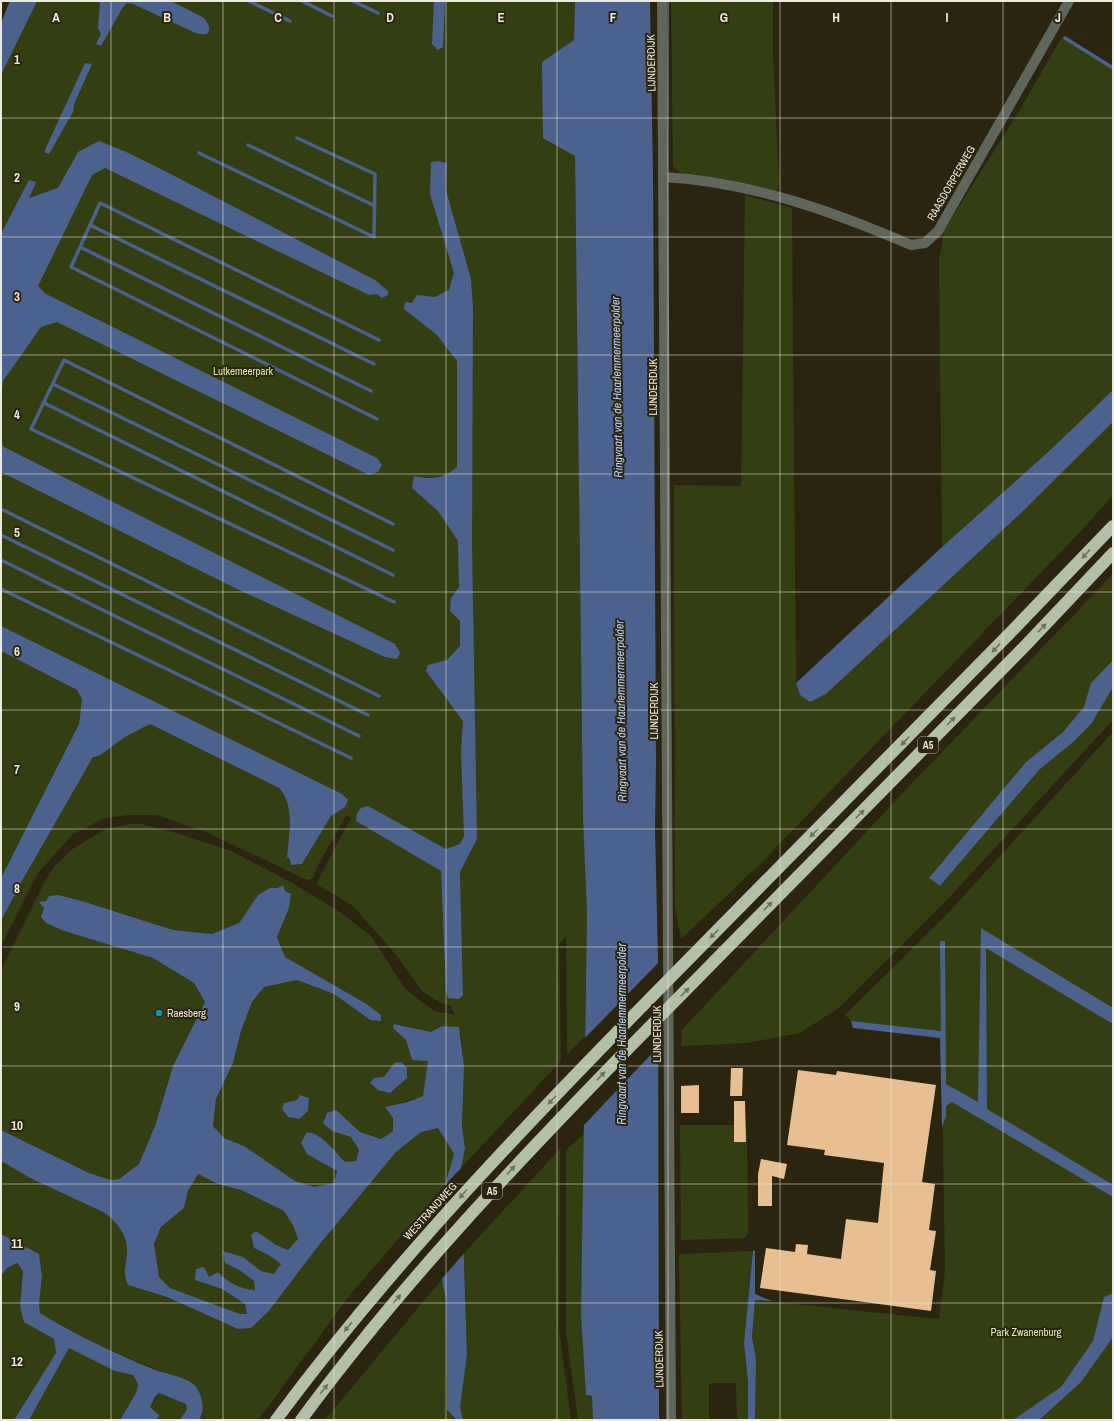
<svg xmlns="http://www.w3.org/2000/svg" width="1114" height="1421" font-family="'Archivo Narrow',sans-serif">
	<style>
		.green { fill: #343f11; fill-rule: evenodd }
		.water { fill: #4c628e; fill-rule: evenodd }
		.pier { fill: #2b250f }
		.lines { fill: none; stroke-linecap: round; stroke-linejoin: round }
		.stream { stroke: #4c628e; stroke-width: 3.5 }
		.building { fill: #e7bf91 }
		.minor { stroke: #60665c; stroke-width: 10 }
		.tertiary { stroke: #60665c; stroke-width: 10 }
		.motorway { stroke: #b3c0a7; stroke-width: 12 }
		.motorway-bridge { stroke: #b3c0a7; stroke-width: 12 }
		.oneway { fill: #6f725b }
		.grid { fill: none; stroke: #ede9db; stroke-width: 1; stroke-opacity: 0.55 }
		.culture-dot { fill: #0f9aa8; stroke: #2b250f; stroke-width: 1.5 }
		.labels { text-anchor: middle; stroke-width: 4; stroke-linejoin: round; paint-order: stroke }
		.shield { fill: #2b250f; stroke: #b3ae9e; stroke-width: 1 }
		.shield-label { font-size: 10px; font-weight: bold; fill: #ede9db }
		.street-label { font-size: 11px; fill: #ede9db; stroke: #2b250f }
		.park-label { font-size: 11px; fill: #d9f09f; stroke: #2b250f }
		.poi-label { font-size: 11px; fill: #ede9db; stroke: #2b250f; text-anchor: start }
		.water-label { font-size: 12px; font-style: italic; fill: #bcd2fc; stroke: #2b250f }
		.grid-label { font-size: 13px; text-anchor: middle; font-weight: bold; fill: #ede9db; stroke: #2b250f; stroke-width: 4; stroke-linejoin: round; paint-order: stroke }
	</style>
	<rect width="100%" height="100%" fill="#2b250f"/>
	<path class="green" d="M 27,1 L 438,1 L 443,12 L 445,1 L 575,1 L 574,40 L 543,137 L 575,155 L 583,819 L 587,913 L 585,1036 L 567,1055 L 566,936 L 559,944 L 561,1061 L 461,1168 L 465,1148 L 462,1125 L 464,1066 L 461,1034 L 442,1026 L 431,1032 L 396,1024 L 394,1028 L 406,1040 L 412,1060 L 429,1060 L 423,1096 L 386,1107 L 393,1118 L 393,1131 L 381,1139 L 360,1132 L 349,1122 L 332,1131 L 351,1137 L 359,1150 L 357,1161 L 345,1162 L 322,1138 L 324,1163 L 337,1171 L 334,1183 L 314,1187 L 295,1181 L 244,1146 L 224,1138 L 213,1126 L 216,1099 L 233,1063 L 241,1031 L 252,1002 L 264,987 L 297,980 L 334,994 L 369,1020 L 381,1021 L 365,1003 L 285,957 L 277,937 L 289,908 L 278,888 L 270,888 L 258,895 L 239,923 L 212,934 L 173,930 L 85,902 L 42,901 L 46,923 L 64,931 L 153,958 L 194,983 L 205,1002 L 173,1066 L 155,1126 L 139,1164 L 118,1179 L 111,1180 L 89,1173 L 1,1130 L 1,970 L 44,883 L 55,865 L 74,848 L 106,829 L 130,824 L 142,824 L 176,833 L 231,851 L 289,881 L 340,912 L 371,936 L 405,989 L 434,1011 L 455,1015 L 451,1006 L 439,1002 L 423,992 L 393,951 L 352,905 L 316,884 L 351,818 L 346,816 L 318,865 L 312,879 L 307,880 L 208,833 L 157,815 L 128,815 L 105,818 L 73,834 L 38,873 L 1,946 L 1,921 L 14,896 L 19,895 L 21,892 L 18,888 L 93,757 L 99,755 L 125,737 L 150,724 L 279,788 C 295,805 289,835 287,857 L 290,859 L 291,865 L 302,864 L 331,816 L 1,632 L 1,55 ZM 438,161 L 447,163 L 446,190 L 471,279 L 472,290 L 471,289 ZM 357,821 L 457,855 L 475,838 L 477,839 L 460,872 L 463,995 L 446,991 L 441,871 Z
		M 671,1 L 773,1 L 773,57 L 779,183 L 777,191 L 680,173 L 673,166 Z
		M 1062,37 L 1113,69 L 1113,390 L 1047,453 L 942,547 L 939,261 L 944,230 L 1015,118 Z
		M 745,195 L 792,208 L 796,683 L 800,695 L 810,702 L 826,694 L 1021,513 L 1113,422 L 1113,495 L 1081,531 L 759,865 L 681,939 L 675,907 L 674,485 L 741,486 Z
		M 1113,574 L 1113,660 L 1091,683 L 1085,707 L 1063,732 L 1026,762 L 929,878 L 940,886 L 1039,770 L 1072,743 L 1113,687 L 1113,720 L 945,902 L 840,1007 L 800,1033 L 747,1043 L 681,1046 L 682,1030 L 896,800 Z
		M 1,651 L 77,690 L 82,699 L 79,724 L 1,878 Z
		M 1113,732 L 1113,1420 L 755,1420 L 756,1359 L 752,1337 L 755,1300 L 939,1319 L 945,1270 L 941,1031 L 851,1021 L 845,1015 L 950,911 Z
		M 680,1125 L 744,1125 L 747,1128 L 748,1233 L 745,1238 L 681,1240 Z
		M 438,1128 L 454,1154 L 445,1185 L 353,1291 L 258,1420 L 199,1420 L 202,1416 L 192,1383 C 140,1364 88,1342 40,1313 L 39,1304 L 42,1276 L 39,1254 L 1,1234 L 1,1161 L 30,1178 L 103,1212 C 114,1219 127,1234 127,1248 C 128,1263 121,1270 129,1285 L 167,1297 L 238,1329 L 251,1328 L 268,1312 L 319,1245 L 396,1152 L 421,1132 Z
		M 585,1133 L 581,1315 L 586,1395 L 592,1396 L 593,1420 L 578,1420 L 566,1332 L 566,1150 Z
		M 560,1149 L 559,1329 L 571,1420 L 463,1420 L 460,1407 L 467,1355 L 464,1253 Z
		M 198,1174 L 218,1184 L 241,1190 L 284,1211 L 295,1227 L 298,1239 L 289,1250 L 276,1245 L 256,1231 L 254,1248 L 270,1256 L 281,1264 L 274,1274 L 261,1271 L 243,1257 L 225,1263 L 239,1270 L 254,1281 L 255,1290 C 239,1289 229,1284 218,1272 L 209,1277 L 195,1280 L 222,1289 L 245,1304 L 247,1314 L 240,1314 L 170,1288 L 159,1277 L 154,1244 L 161,1227 L 184,1208 L 188,1191 Z
		M 753,1251 L 744,1343 L 748,1382 L 748,1420 L 737,1420 L 736,1383 L 713,1383 L 709,1384 L 709,1420 L 682,1420 L 679,1254 Z
		M 17,1263 L 23,1271 L 20,1306 L 54,1339 L 56,1353 L 14,1420 L 1,1420 L 1,1276 L 7,1268 Z
		M 442,1279 L 446,1300 L 447,1410 L 457,1420 L 325,1420 Z
		M 69,1348 L 115,1371 L 133,1375 L 138,1384 L 136,1393 L 120,1420 L 29,1420 Z
		M 159,1393 L 186,1404 L 187,1409 L 180,1420 L 155,1420 L 160,1416 L 150,1407 Z"/>
	<path class="water" d="M 10,1 L 37,1 L 1,75 L 1,23 Z
		M 100,1 L 171,1 L 204,18 L 209,26 L 209,32 L 206,34 L 198,34 L 133,4 L 127,3 L 123,7 L 101,46 L 96,44 L 101,34 L 98,28 Z
		M 434,1 L 445,1 L 443,47 L 438,50 L 432,44 Z
		M 575,1 L 650,1 L 653,174 L 656,763 L 655,829 L 658,961 L 659,1420 L 593,1420 L 592,1396 L 586,1395 L 581,1315 L 587,913 L 583,819 L 575,156 L 543,138 L 542,62 L 574,40 Z
		M 85,63 L 92,64 L 74,104 L 73,112 L 49,154 L 44,152 Z
		M 99,141 L 124,151 L 155,166 L 375,280 L 388,291 L 388,295 L 382,298 L 377,294 L 369,295 L 105,168 L 92,175 L 38,286 L 46,294 L 377,458 L 382,465 L 378,472 L 369,475 L 57,322 L 41,327 L 3,381 L 1,397 L 1,234 L 29,180 L 36,182 L 29,198 L 58,188 L 78,152 Z
		M 438,161 L 447,163 L 446,190 L 471,279 L 473,308 L 472,544 L 477,839 L 460,872 L 463,995 L 459,999 L 448,998 L 446,991 L 441,871 L 356,821 L 357,814 L 361,808 L 368,806 L 446,849 L 460,844 L 464,836 L 461,751 L 463,721 L 426,671 L 428,665 L 447,660 L 460,646 L 460,621 L 450,611 L 451,598 L 459,587 L 458,541 L 438,511 L 412,488 L 414,476 C 431,480 443,479 457,467 L 457,361 L 437,335 L 404,309 L 405,302 L 412,303 L 417,295 L 435,297 L 449,290 L 454,273 L 430,194 L 431,162 Z
		M 1113,390 L 1113,422 L 1021,513 L 826,694 L 810,702 L 800,695 L 796,683 L 942,547 L 1047,453 Z
		M 1,443 L 4,447 L 395,644 L 400,653 L 397,659 L 385,657 L 237,589 L 1,472 Z
		M 1,626 L 342,794 L 348,800 L 345,807 L 331,816 L 302,864 L 291,865 L 290,859 L 287,857 C 289,835 295,805 279,788 L 150,724 L 125,737 L 99,756 L 93,757 L 18,888 L 21,894 L 14,896 L 1,921 L 1,878 L 79,724 L 82,699 L 77,690 L 1,651 Z
		M 1113,660 L 1113,687 L 1091,724 L 1072,743 L 1039,770 L 940,886 L 929,878 L 1026,762 L 1063,732 L 1084,707 L 1091,683 Z
		M 283,885 L 285,891 L 291,894 L 289,908 L 277,937 L 285,957 L 365,1003 L 381,1015 L 381,1021 L 370,1020 L 334,994 L 297,980 L 264,987 L 252,1002 L 241,1031 L 233,1063 L 216,1099 L 213,1126 L 224,1138 L 244,1146 L 295,1181 L 314,1187 L 334,1183 L 337,1171 L 307,1154 L 301,1143 L 307,1132 C 323,1134 334,1151 345,1162 L 356,1161 L 359,1150 L 351,1137 L 332,1131 L 323,1123 L 327,1113 L 336,1110 L 360,1132 L 381,1139 L 393,1131 L 393,1118 L 385,1107 L 407,1102 L 423,1096 L 428,1061 L 412,1060 L 406,1040 L 393,1028 L 394,1024 L 431,1032 L 442,1026 L 459,1027 L 464,1066 L 462,1125 L 465,1148 L 461,1168 L 467,1355 L 460,1407 L 463,1420 L 457,1420 L 447,1410 L 446,1300 L 442,1279 L 445,1185 L 454,1154 L 438,1128 L 421,1132 L 396,1152 L 319,1245 L 268,1312 L 251,1328 L 238,1329 L 167,1297 L 128,1285 C 121,1270 128,1263 127,1248 C 127,1234 114,1219 103,1212 L 30,1178 L 1,1161 L 1,1130 L 89,1173 L 111,1180 L 119,1179 L 139,1164 L 155,1126 L 173,1066 L 205,1002 L 194,983 L 153,958 L 64,931 L 46,923 L 41,917 L 44,908 L 39,902 L 46,901 L 49,896 L 58,895 L 85,902 L 173,930 L 212,934 L 239,923 L 258,895 L 270,888 L 278,888 ZM 198,1174 L 218,1184 L 241,1190 L 284,1211 L 294,1227 L 298,1239 L 288,1250 L 276,1245 L 256,1231 L 251,1235 L 254,1248 L 270,1256 L 281,1264 L 274,1274 L 261,1271 L 243,1257 L 223,1251 L 225,1263 L 239,1270 L 254,1281 L 255,1290 C 239,1289 229,1283 218,1272 L 209,1277 L 204,1267 L 196,1269 L 195,1280 L 222,1289 L 245,1304 L 247,1314 L 240,1314 L 170,1288 L 159,1277 L 154,1244 L 161,1227 L 184,1208 L 188,1191 Z
		M 981,928 L 1113,1008 L 1113,1024 L 986,948 L 987,1109 L 1113,1185 L 1113,1197 L 952,1102 L 946,1106 L 946,1116 L 942,1127 L 940,1038 L 853,1028 L 851,1021 L 941,1031 L 940,941 L 945,941 L 946,1084 L 978,1102 Z
		M 401,1062 L 407,1068 L 407,1078 L 390,1093 L 378,1090 L 370,1083 L 374,1078 L 384,1077 L 394,1063 Z
		M 300,1095 L 309,1098 L 308,1111 L 299,1119 L 288,1117 L 282,1109 L 284,1103 L 297,1100 Z
		M 1,1234 L 39,1254 L 42,1276 L 39,1304 L 40,1313 C 76,1335 114,1353 153,1369 C 163,1373 185,1377 193,1384 C 202,1391 206,1410 199,1420 L 180,1420 L 187,1409 L 186,1404 L 159,1393 L 155,1397 L 150,1407 L 160,1416 L 155,1420 L 120,1420 L 136,1393 L 138,1384 L 133,1375 L 115,1371 L 69,1348 L 29,1420 L 14,1420 L 56,1353 L 54,1339 L 24,1322 L 20,1306 L 23,1271 L 17,1263 L 7,1268 L 1,1276 Z
		M 755,1250 L 755,1294 L 772,1301 L 755,1300 L 752,1337 L 756,1359 L 755,1420 L 748,1420 L 748,1382 L 744,1343 L 753,1251 Z
		M 1113,1293 L 1113,1337 L 1081,1382 L 1039,1420 L 1013,1420 L 1061,1387 L 1093,1341 L 1104,1297 Z"/>
	<path class="pier" d="M 660,961 L 660,1045 L 583,1126 L 583,1040 Z
		M 464,1165 L 466,1251 L 440,1281 L 443,1187 Z"/>
	<g class="lines">
		<path class="stream" d="M 249,1 L 290,21
			M 302,1 L 332,16
			M 353,1 L 378,13
			M 1065,38 L 1113,68
			M 248,145 L 375,206
			M 199,153 L 374,237 L 375,174 L 297,138
			M 90,225 L 374,364
			M 80,247 L 371,391
			M 53,384 L 393,550
			M 44,403 L 393,575
			M 377,419 L 71,267 L 100,203 L 379,340
			M 1,509 L 379,696
			M 393,524 L 64,360 L 31,429 L 394,602
			M 1,535 L 368,715
			M 1,560 L 359,736
			M 1,589 L 351,758"/>
	</g>
	<path class="building" d="M 731,1068 L 743,1068 L 742,1096 L 730,1096 Z
		M 798,1070 L 836,1075 L 837,1071 L 936,1085 L 922,1182 L 935,1184 L 929,1230 L 936,1231 L 930,1270 L 936,1271 L 931,1311 L 760,1288 L 766,1248 L 795,1252 L 796,1244 L 808,1245 L 807,1254 L 841,1259 L 846,1219 L 878,1223 L 884,1163 L 824,1155 L 825,1150 L 787,1145 Z
		M 699,1085 L 699,1113 L 681,1113 L 681,1086 Z
		M 734,1101 L 745,1101 L 746,1142 L 734,1142 Z
		M 761,1159 L 787,1164 L 784,1179 L 772,1176 L 772,1206 L 758,1206 L 758,1174 Z"/>
	<g class="lines">
		<path class="minor" d="M 664,177 C 751,182 832,211 911,245 L 925,243 L 938,231 L 1069,1"/>
		<path class="tertiary" d="M 662,1 L 671,1420"/>
		<path class="motorway" d="M 741,906 L 1010,633 L 1113,526
			M 741,934 L 1025,646 L 1113,553
			M 276,1420 C 379,1281 497,1155 618,1031
			M 301,1420 C 396,1291 506,1174 618,1059"/>
		<path class="motorway-bridge" d="M 618,1031 L 741,906
			M 618,1059 L 741,934"/>
	</g>
	<defs><path id="oneway-solid" d="M-6-.8H1V-3.2L6.5 0L1 3.2V.8H-6Z"/></defs>
	<g class="oneway">
		<use href="#oneway-solid" transform="translate(1086 554) rotate(133)"/>
		<use href="#oneway-solid" transform="translate(1042 628) rotate(-46)"/>
		<use href="#oneway-solid" transform="translate(996 648) rotate(134)"/>
		<use href="#oneway-solid" transform="translate(951 721) rotate(-45)"/>
		<use href="#oneway-solid" transform="translate(905 741) rotate(134)"/>
		<use href="#oneway-solid" transform="translate(860 814) rotate(-45)"/>
		<use href="#oneway-solid" transform="translate(814 833) rotate(135)"/>
		<use href="#oneway-solid" transform="translate(768 906) rotate(-45)"/>
		<use href="#oneway-solid" transform="translate(714 934) rotate(135)"/>
		<use href="#oneway-solid" transform="translate(685 992) rotate(-45)"/>
		<use href="#oneway-solid" transform="translate(601 1076) rotate(-46)"/>
		<use href="#oneway-solid" transform="translate(552 1100) rotate(134)"/>
		<use href="#oneway-solid" transform="translate(511 1170) rotate(-48)"/>
		<use href="#oneway-solid" transform="translate(463 1194) rotate(132)"/>
		<use href="#oneway-solid" transform="translate(397 1299) rotate(-50)"/>
		<use href="#oneway-solid" transform="translate(348 1327) rotate(129)"/>
		<use href="#oneway-solid" transform="translate(324 1389) rotate(-51)"/>
	</g>
	<path class="grid" d="M 111,1 L 111,1420M 223,1 L 223,1420M 334,1 L 334,1420M 446,1 L 446,1420M 557,1 L 557,1420M 668,1 L 668,1420M 780,1 L 780,1420M 891,1 L 891,1420M 1003,1 L 1003,1420M 1,118 L 1113,118M 1,237 L 1113,237M 1,355 L 1113,355M 1,474 L 1113,474M 1,592 L 1113,592M 1,710 L 1113,710M 1,829 L 1113,829M 1,947 L 1113,947M 1,1066 L 1113,1066M 1,1184 L 1113,1184M 1,1303 L 1113,1303"/>
	<circle class="culture-dot" cx="159" cy="1013" r="4"/>
	<g class="labels">
		<g class="shield">
			<rect x="918" y="737" width="20" height="16" rx="3"/>
			<rect x="482" y="1183" width="20" height="16" rx="3"/>
		</g>
		<g class="shield-label">
			<text x="928" y="749">A5</text>
			<text x="492" y="1195">A5</text>
		</g>
		<g class="street-label">
			<text transform="translate(651 63) rotate(-91)" y="4">LIJNDERDIJK</text>
			<text transform="translate(951 183) rotate(-60)" y="4">RAASDORPERWEG</text>
			<text transform="translate(653 387) rotate(-90)" y="4">LIJNDERDIJK</text>
			<text transform="translate(654 711) rotate(-90)" y="4">LIJNDERDIJK</text>
			<text transform="translate(657 1034) rotate(-90)" y="4">LIJNDERDIJK</text>
			<text transform="translate(430 1211) rotate(-48)" y="4">WESTRANDWEG</text>
			<text transform="translate(659 1359) rotate(-91)" y="4">LIJNDERDIJK</text>
		</g>
		<g class="park-label">
			<text x="243" y="375">Lutkemeerpark</text>
			<text x="1026" y="1336">Park Zwanenburg</text>
		</g>
		<g class="poi-label">
			<text x="167" y="1017">Raesberg</text>
		</g>
		<g class="water-label">
			<text transform="translate(617 387) rotate(-91)" y="4">Ringvaart van de Haarlemmermeerpolder</text>
			<text transform="translate(621 711) rotate(-91)" y="4">Ringvaart van de Haarlemmermeerpolder</text>
			<text transform="translate(622 1034) rotate(-90)" y="4">Ringvaart van de Haarlemmermeerpolder</text>
		</g>
	</g>
	<g class="grid-label">
		<text x="56" y="22">A</text>
		<text x="167" y="22">B</text>
		<text x="278" y="22">C</text>
		<text x="390" y="22">D</text>
		<text x="501" y="22">E</text>
		<text x="613" y="22">F</text>
		<text x="724" y="22">G</text>
		<text x="836" y="22">H</text>
		<text x="947" y="22">I</text>
		<text x="1058" y="22">J</text>
		<text x="17" y="64">1</text>
		<text x="17" y="182">2</text>
		<text x="17" y="301">3</text>
		<text x="17" y="419">4</text>
		<text x="17" y="537">5</text>
		<text x="17" y="656">6</text>
		<text x="17" y="774">7</text>
		<text x="17" y="893">8</text>
		<text x="17" y="1011">9</text>
		<text x="17" y="1130">10</text>
		<text x="17" y="1248">11</text>
		<text x="17" y="1366">12</text>
	</g>
	<rect width="1114" height="1421" fill="none" stroke="#ede9db" stroke-width="4"/>
</svg>
